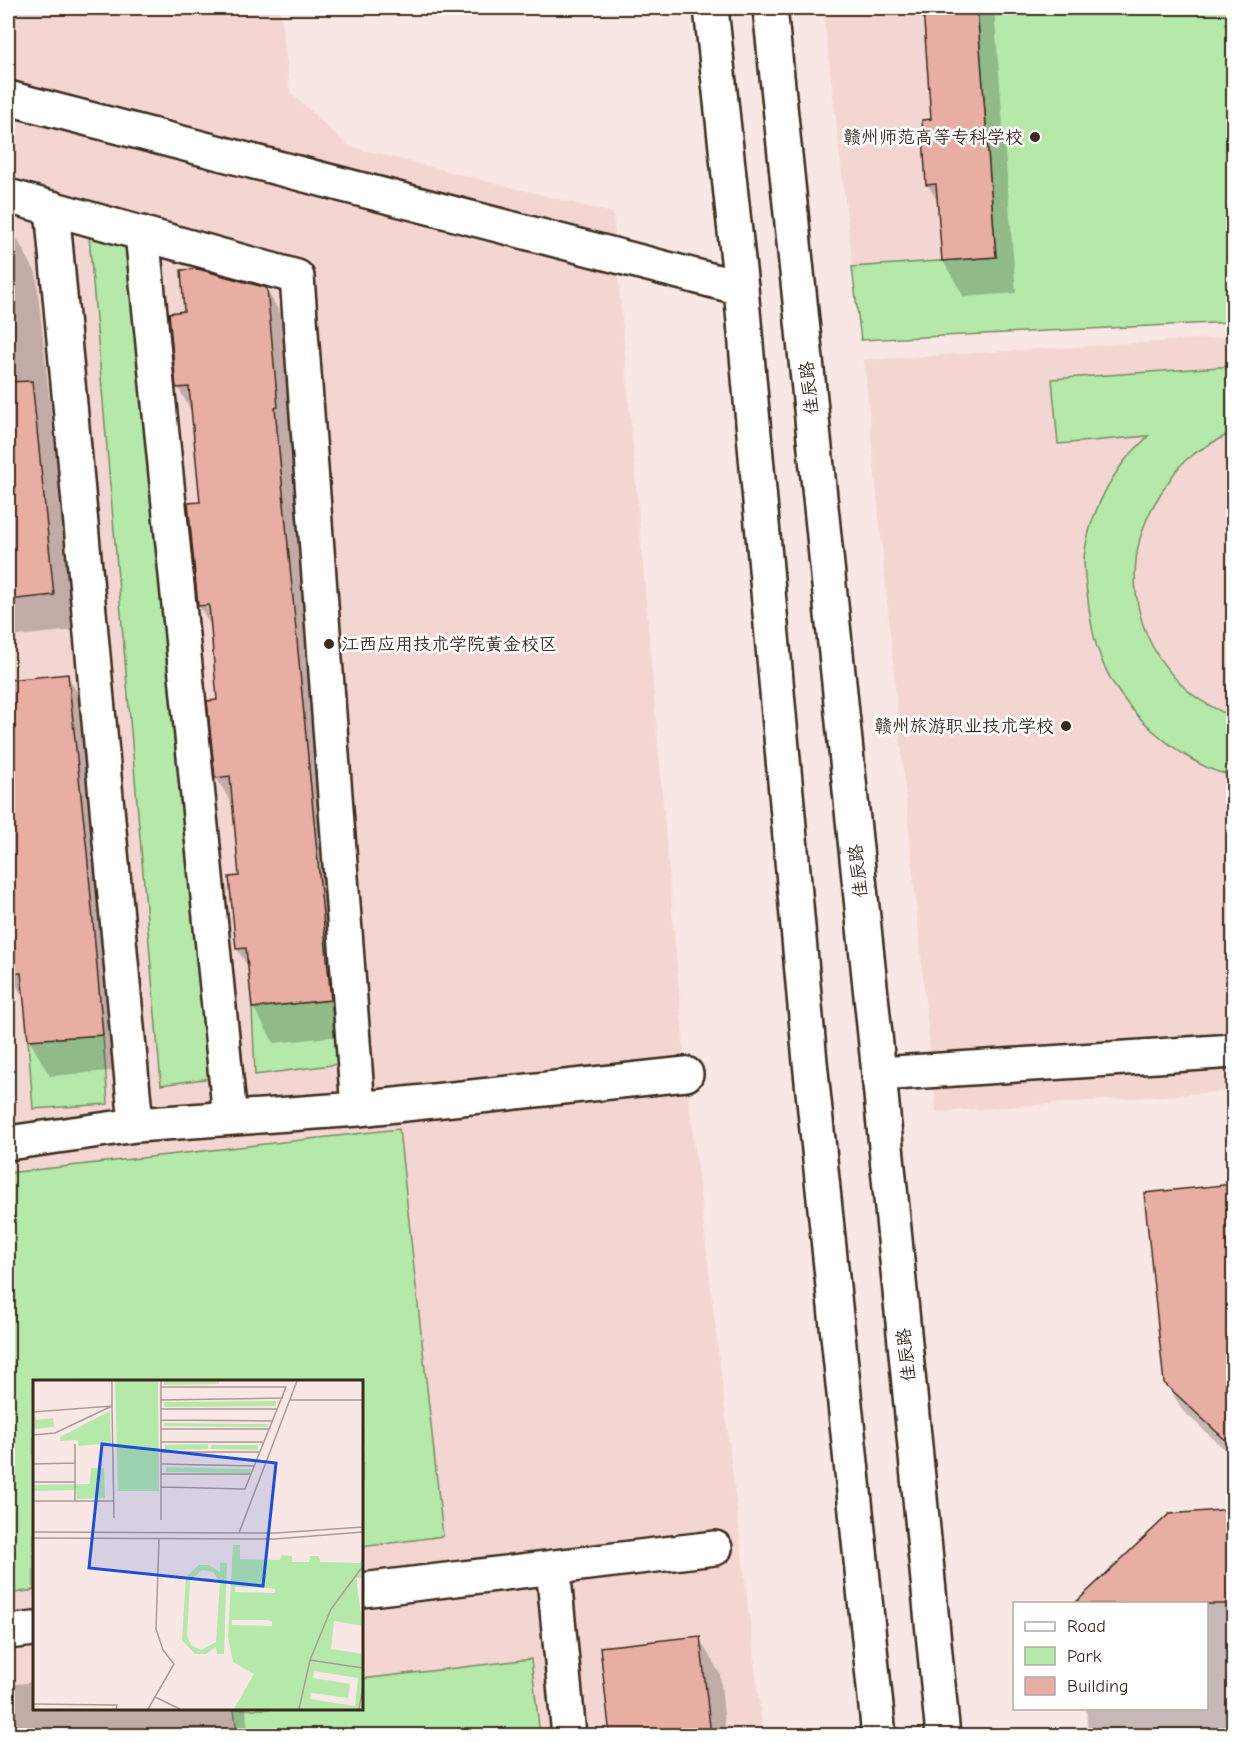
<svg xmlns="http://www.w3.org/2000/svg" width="1241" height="1743" font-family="'Comic Neue','LXGW WenKai TC',sans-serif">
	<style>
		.built { fill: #f3d6d1; fill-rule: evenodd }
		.green { fill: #b4e9aa; stroke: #788a64; stroke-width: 1.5 }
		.shadow { fill: #0003 }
		.building { fill: #e8aea4; stroke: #3b2a1e; stroke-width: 1.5 }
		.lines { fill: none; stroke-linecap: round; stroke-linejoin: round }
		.minor-casing { stroke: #3b2a1e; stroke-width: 38 }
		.secondary-casing { stroke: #3b2a1e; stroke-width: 38 }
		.minor { stroke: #fff; stroke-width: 33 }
		.secondary { stroke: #fff; stroke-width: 33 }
		.poi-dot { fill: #3b2a1e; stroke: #fff; stroke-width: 2 }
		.labels { text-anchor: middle; stroke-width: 5; stroke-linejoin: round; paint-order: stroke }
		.poi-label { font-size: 18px; fill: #3b2a1e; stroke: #fff; text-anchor: end }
		.street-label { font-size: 18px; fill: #3b2a1e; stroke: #fff }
		.inset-road { fill: none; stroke: #ac9b95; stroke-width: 1.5 }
		.view { fill: #1d4ed8; fill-opacity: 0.15; stroke: #1d4ed8; stroke-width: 3 }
		.inset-edge { fill: none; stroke: #3b2a1e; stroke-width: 3 }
	</style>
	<rect width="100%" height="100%" fill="#f8e7e4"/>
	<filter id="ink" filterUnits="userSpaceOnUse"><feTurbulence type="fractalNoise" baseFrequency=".0167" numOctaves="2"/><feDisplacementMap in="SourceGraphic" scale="12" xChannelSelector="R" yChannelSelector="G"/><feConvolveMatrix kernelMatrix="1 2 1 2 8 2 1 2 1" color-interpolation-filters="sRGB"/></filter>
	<g filter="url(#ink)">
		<path class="built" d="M 8,8 L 280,8 L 290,92 L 348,146 L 613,213 L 686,1074 L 763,1735 L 8,1736 ZM 34,1382 L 362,1382 L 362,1708 L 34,1708 Z
			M 823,8 L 1233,8 L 1233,322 L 861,340 Z
			M 1233,337 L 1233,1091 L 936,1112 L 864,360 Z"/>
		<path class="green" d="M 977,8 L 1233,8 L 1233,322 L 861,340 L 852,267 L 996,257 Z
			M 89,236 L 128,247 L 211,1078 L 161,1085 Z
			M 1233,366 L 1233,432 C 1217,440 1200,448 1186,460 C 1176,468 1168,483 1161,493 C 1119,557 1129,637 1186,689 C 1200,702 1216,709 1233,717 L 1233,775 C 1217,774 1197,763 1183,754 C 1145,728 1112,694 1098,650 C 1092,634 1090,617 1088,600 C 1086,584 1082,566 1085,550 C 1090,518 1106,484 1126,459 C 1133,451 1141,444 1148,436 L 1058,444 L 1052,379 Z
			M 331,1000 L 339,1064 L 255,1075 L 252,1008 Z
			M 103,1035 L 108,1104 L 33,1109 L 28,1040 Z
			M 399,1129 L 443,1536 L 362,1547 L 362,1382 L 34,1382 L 34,1590 L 8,1594 L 8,1173 Z
			M 531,1659 L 540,1735 L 237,1735 L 234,1709 L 362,1708 L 362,1679 Z"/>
		<path class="shadow" d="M 924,8 L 994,8 L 1016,293 L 964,297 L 943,261 L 939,204 L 928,185 L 923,121 L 933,120 Z
			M 16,237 L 36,273 L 74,630 L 8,637 L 8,238 Z
			M 266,289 L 287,325 L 350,1035 L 274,1043 L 253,1007 L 250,970 L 237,949 L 231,878 L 240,877 L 234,808 L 216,777 L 219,701 L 212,628 L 199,606 L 189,505 L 202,503 L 193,414 L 178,387 L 186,312 Z
			M 67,675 L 88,711 L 122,1070 L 50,1076 L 29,1040 L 25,1000 L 10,974 L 8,951 L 8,918 L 16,917 L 8,840 L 8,682 Z
			M 1234,1185 L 1234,1458 L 1182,1410 L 1166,1382 L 1146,1194 Z
			M 1234,1510 L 1234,1736 L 1088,1736 L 1086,1708 L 1206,1708 L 1206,1604 L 1170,1515 Z
			M 699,1638 L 720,1674 L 726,1736 L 612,1736 Z
			M 34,1682 L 34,1708 L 246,1708 L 248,1736 L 8,1736 L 8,1685 Z"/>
		<path class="building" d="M 923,8 L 977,8 L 996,257 L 942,261 L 936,184 L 926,185 L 922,120 L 931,119 Z
			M 198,269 L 267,288 L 278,407 L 275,408 L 331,1000 L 252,1008 L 246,948 L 236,949 L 229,877 L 239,876 L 230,776 L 215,778 L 207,701 L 217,700 L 209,605 L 198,606 L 188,503 L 200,502 L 189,387 L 176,388 L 169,313 L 184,311 L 181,270 Z
			M 32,381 L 54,595 L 8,600 L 8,382 Z
			M 68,674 L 87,852 L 103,1035 L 28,1040 L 21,973 L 8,974 L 8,916 L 14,916 L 8,854 L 8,680 Z
			M 1233,1184 L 1233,1447 L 1164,1383 L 1144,1193 Z
			M 1233,1509 L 1233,1604 L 1074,1604 L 1169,1514 Z
			M 700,1636 L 711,1736 L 610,1736 L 600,1647 Z"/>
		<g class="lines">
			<g class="minor-casing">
				<path id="minor" d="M 8,98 L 741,288
					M 8,196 L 297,277 L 358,1109
					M 52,208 L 136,1125
					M 142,233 L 230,1118
					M 879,1074 L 1234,1051
					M 8,1143 L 136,1125 L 358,1109 L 686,1074
					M 553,1567 L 569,1736
					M 362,1590 L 715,1548
					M 8,1632 L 34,1629"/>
			</g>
			<g class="secondary-casing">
				<path id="secondary" d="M 711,8 L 741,288 L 810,1062 L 879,1736
					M 770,8 L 879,1074 L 943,1736"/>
			</g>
			<use href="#minor" class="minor"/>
			<use href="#secondary" class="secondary"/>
		</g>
	</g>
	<g class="poi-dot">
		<circle cx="1035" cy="137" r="6"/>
		<circle cx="329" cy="644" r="6"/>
		<circle cx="1066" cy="726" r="6"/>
	</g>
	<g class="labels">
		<g class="poi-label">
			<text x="1023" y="143">赣州师范高等专科学校</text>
			<text x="341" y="650" text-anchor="start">江西应用技术学院黄金校区</text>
			<text x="1054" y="732">赣州旅游职业技术学校</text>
		</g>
		<g class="street-label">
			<text transform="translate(809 388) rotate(-96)" y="6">佳辰路</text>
			<text transform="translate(858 871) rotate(-96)" y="6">佳辰路</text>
			<text transform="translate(906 1355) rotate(-96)" y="6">佳辰路</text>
		</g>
	</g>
	<g transform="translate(33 1380)">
		<rect width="330" height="330" fill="#f8e7e4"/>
		<path d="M 82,1 L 125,1 L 126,111 L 85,111 ZM 131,1 L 186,1 L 186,4 L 131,5 ZM 243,21 L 243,26 L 131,27 L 131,22 ZM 77,31 L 78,63 L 45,66 L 45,60 L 27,61 L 27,57 ZM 3,34 L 3,40 L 20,38 L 21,47 L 0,49 ZM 131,43 L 235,44 L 235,47 L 131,46 ZM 175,64 L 175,69 L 132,70 L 132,65 ZM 178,65 L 225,65 L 225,70 L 178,69 ZM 133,87 L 218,89 L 217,93 L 133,92 ZM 58,88 L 71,88 L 72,118 L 44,119 L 43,110 L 0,111 L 0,105 L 57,104 ZM 200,165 L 207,165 L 207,179 L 247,180 L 248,175 L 259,176 L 259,182 L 276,182 L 277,176 L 286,176 L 287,182 L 327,183 L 330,178 L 330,198 L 324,198 L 324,206 L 330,246 L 301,241 L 298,269 L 330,274 L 330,329 L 201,329 L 221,294 L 200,282 L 195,257 ZM 202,207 L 237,208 L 242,209 L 242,213 L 202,212 ZM 199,240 L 234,240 L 239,241 L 239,246 L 199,245 ZM 281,291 L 325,298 L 322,326 L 277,319 L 278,313 L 315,318 L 317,304 L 280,298 ZM 187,183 L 194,183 L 191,274 L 184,274 L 183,267 L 173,274 L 162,274 L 149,260 L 153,197 L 166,185 L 176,185 L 187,192 ZM 169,190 L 180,192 L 187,202 L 183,262 L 168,270 L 158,265 L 154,256 L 157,201 Z" fill="#b4e9aa" fill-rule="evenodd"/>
		<path class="inset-road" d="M 128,1 L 128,140M 128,7 L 253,7 L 212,109 L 128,107M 127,20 L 250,18M 257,20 L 330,20M 128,29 L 245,29M 0,32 L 79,26 L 81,138M 128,40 L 239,41M 128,49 L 236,49M 0,55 L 22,53 L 79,26 L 79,1M 128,62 L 230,62M 129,72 L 227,72M 0,84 L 42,83M 129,84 L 221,86M 129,94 L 218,94M 0,102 L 42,102M 0,121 L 81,121M 42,121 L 42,64M 0,152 L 243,153 L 330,147M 206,153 L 264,1M 0,158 L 242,159 L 330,152M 277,280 L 298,229 L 330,186M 122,317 L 147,329M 0,324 L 84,325 L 83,329M 115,329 L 141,284 L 130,270 L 123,249 L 126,159M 266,329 L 277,280 L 330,288M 326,329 L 330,306"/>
		<path class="view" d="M 69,64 L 243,83 L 230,206 L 56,188 Z"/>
		<rect width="330" height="330" class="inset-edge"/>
	</g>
	<rect width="1241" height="1743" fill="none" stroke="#fff" stroke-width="30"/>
	<rect x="15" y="15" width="1211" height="1713" fill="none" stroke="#3b2a1e" stroke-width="2" filter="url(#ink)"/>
	<rect x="1013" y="1602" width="195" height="108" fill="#ffffff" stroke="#b1aaa5" stroke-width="1.5"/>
	<rect x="1025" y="1622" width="30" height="9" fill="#ffffff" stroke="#b1aaa5" stroke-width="1.5"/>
	<text x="1067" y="1632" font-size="18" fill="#3b2a1e">Road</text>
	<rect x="1025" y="1647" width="30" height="18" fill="#b4e9aa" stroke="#b1aaa5" stroke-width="1.5"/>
	<text x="1067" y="1662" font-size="18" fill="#3b2a1e">Park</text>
	<rect x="1025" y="1677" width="30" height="18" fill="#e8aea4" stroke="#b1aaa5" stroke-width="1.5"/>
	<text x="1067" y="1692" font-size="18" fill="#3b2a1e">Building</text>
</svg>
